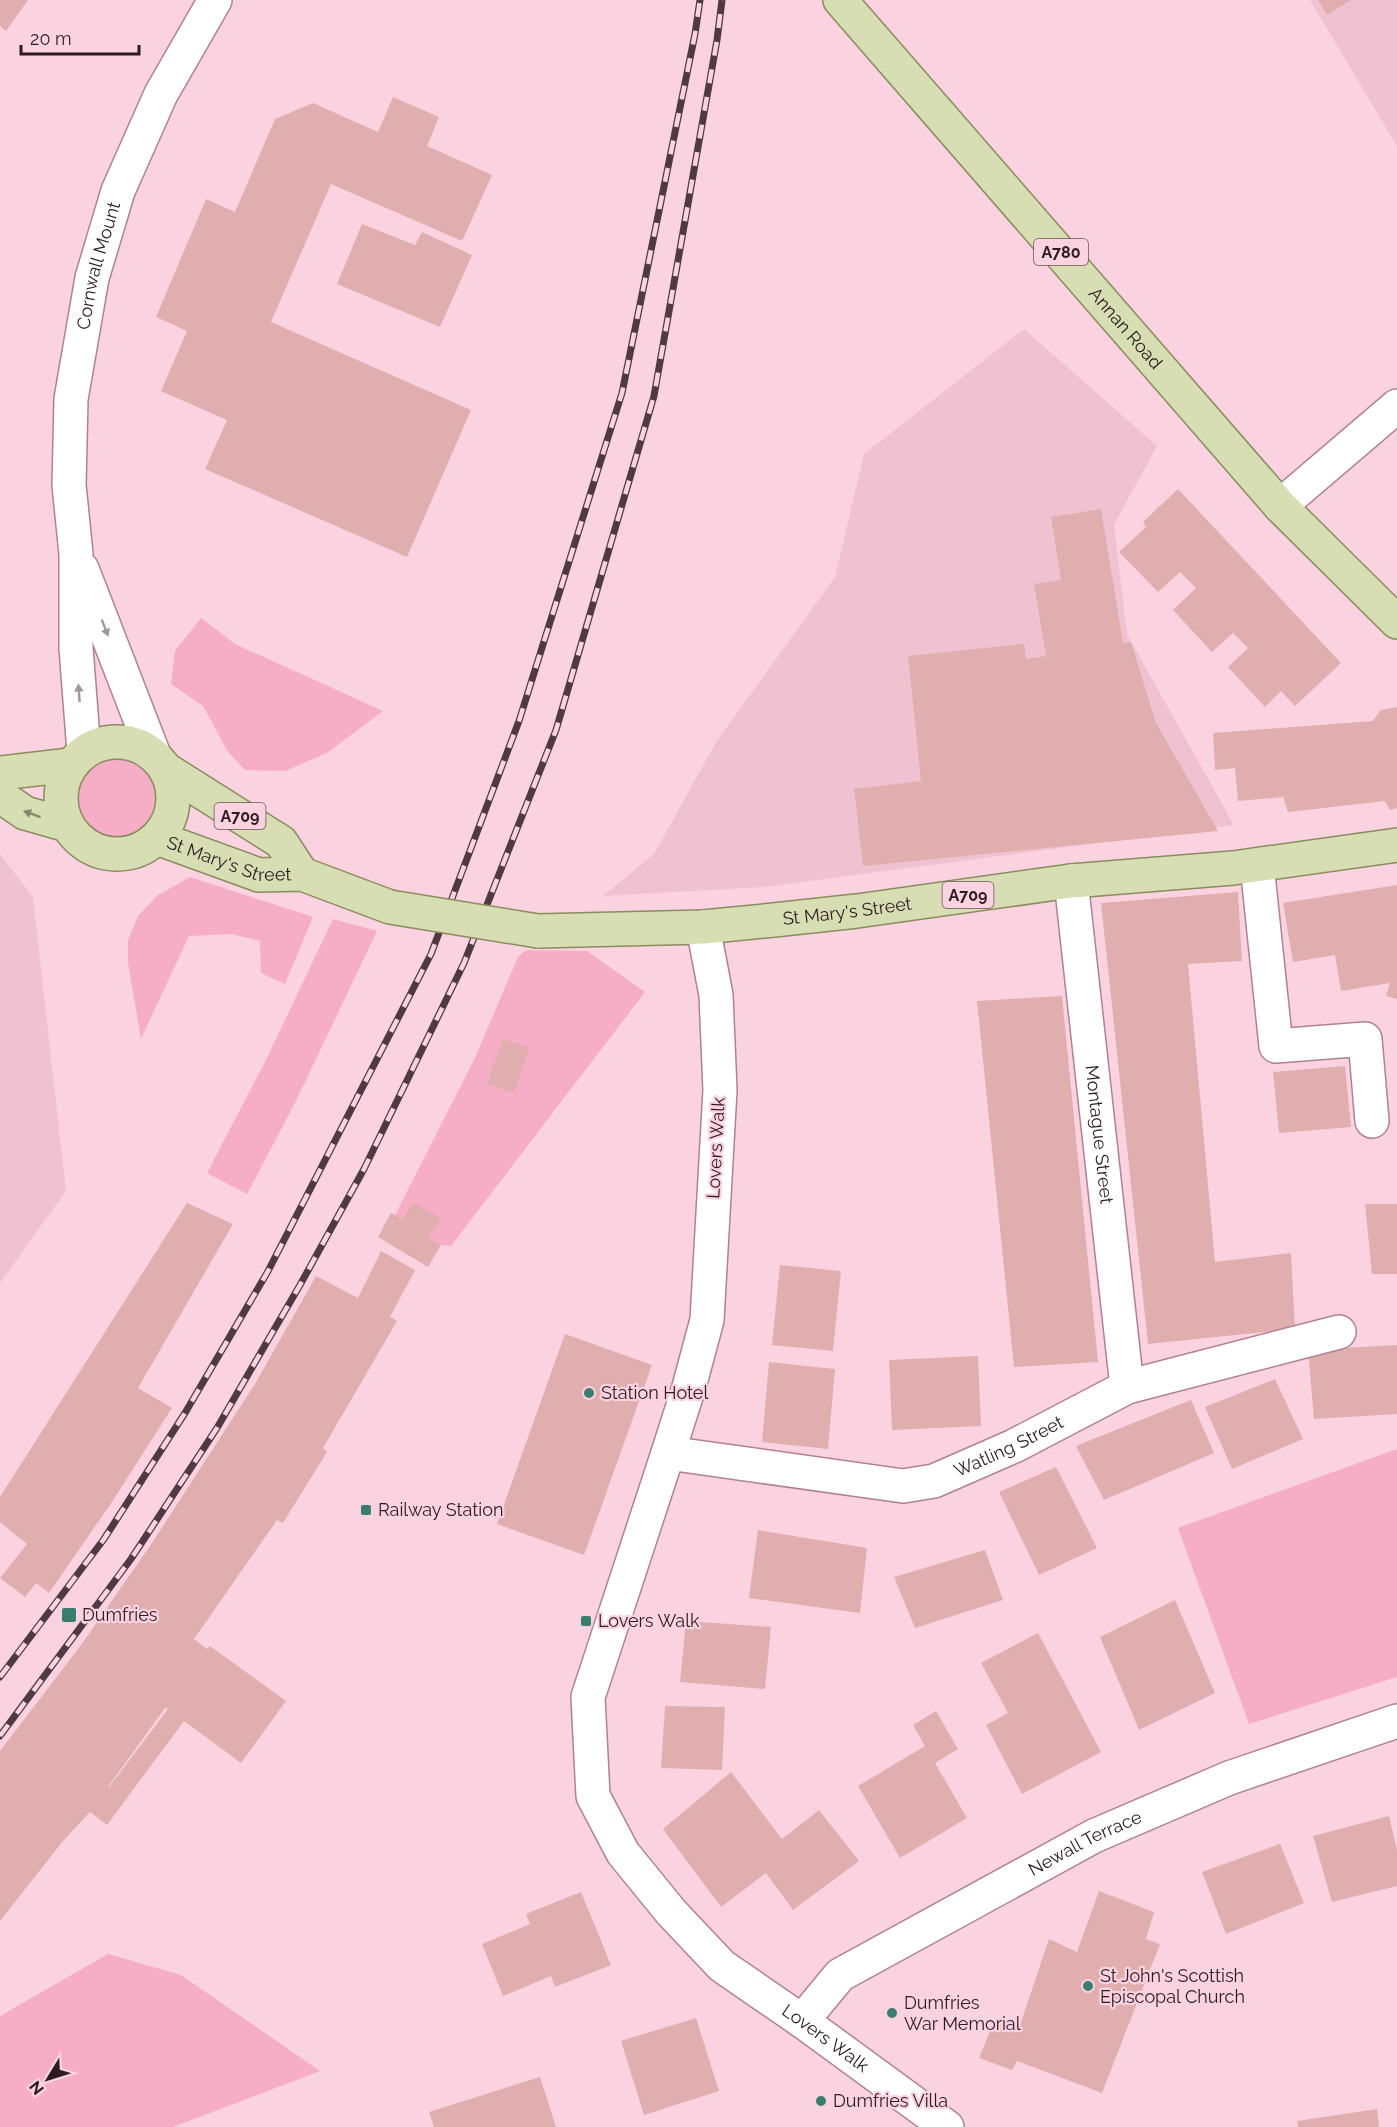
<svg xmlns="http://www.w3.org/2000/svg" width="1397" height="2127" font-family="Raleway,sans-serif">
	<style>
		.built { fill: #f0c2d1 }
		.green { fill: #f6adc6 }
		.building { fill: #e1aeaf; fill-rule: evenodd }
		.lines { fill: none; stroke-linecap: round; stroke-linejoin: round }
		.minor-casing { stroke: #b08291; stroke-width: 36 }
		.tertiary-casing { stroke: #b08291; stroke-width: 36 }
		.primary-casing { stroke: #8a8b5f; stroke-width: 36 }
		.minor { stroke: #fff; stroke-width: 33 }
		.tertiary { stroke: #fff; stroke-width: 33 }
		.primary { stroke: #d7deb3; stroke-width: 33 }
		.rail-casing { stroke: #4f3a41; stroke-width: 7 }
		.rail { stroke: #fbd3e0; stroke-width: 4.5; stroke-dasharray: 14; stroke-linecap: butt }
		.primary-bridge-casing { stroke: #8a8b5f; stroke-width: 36; stroke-linecap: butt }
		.primary-bridge { stroke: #d7deb3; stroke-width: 33 }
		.oneway { fill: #a0989b }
		.oneway2 { fill: #8a8671 }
		.poi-dot { fill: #3a7c6d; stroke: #fbd3e0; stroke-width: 2 }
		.labels { text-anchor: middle; stroke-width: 4.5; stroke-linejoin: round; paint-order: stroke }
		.shield { fill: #fbd3e0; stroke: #6b525a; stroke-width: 1.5 }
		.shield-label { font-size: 16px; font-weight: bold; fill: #2d1b21 }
		.street-label { font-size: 18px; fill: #2d1b21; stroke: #fbd3e0 }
		.poi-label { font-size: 18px; fill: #2d1b21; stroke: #fbd3e0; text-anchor: start }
	</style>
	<rect width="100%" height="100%" fill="#fbd3e0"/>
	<path class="built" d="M 1310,0 L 1397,0 L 1397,146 L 1370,101 Z
		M 1024,329 L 1157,446 L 1114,525 L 1127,634 L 1234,825 L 764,887 L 603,896 L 654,854 L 716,742 L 835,577 L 864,454 Z
		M 0,854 L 33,897 L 66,1191 L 0,1283 Z"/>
	<path class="green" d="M 201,618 L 235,644 L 383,711 L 327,753 L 285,771 L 245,770 L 228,752 L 203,706 L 171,684 L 175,651 Z
		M76 798a40 40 0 1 1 80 0a40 40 0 1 1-80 0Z
		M 190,877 L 313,917 L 285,984 L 261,973 L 260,941 L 231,934 L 189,936 L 141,1039 L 128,963 L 128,940 L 138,916 L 158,895 Z
		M 333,919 L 377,931 L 296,1101 L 247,1194 L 207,1173 L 267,1058 Z
		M 526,950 L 587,951 L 645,992 L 451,1246 L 441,1245 L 429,1238 L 440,1218 L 413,1202 L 402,1219 L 395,1215 L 475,1058 L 518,957 Z
		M 1397,1449 L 1397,1677 L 1249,1724 L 1178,1528 Z
		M 108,1954 L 181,1975 L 320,2071 L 173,2127 L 0,2127 L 0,2016 Z"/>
	<path class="building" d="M 0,0 L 28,0 L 6,31 L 0,26 Z
		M 1318,0 L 1351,0 L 1327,15 Z
		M 393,97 L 439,117 L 427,146 L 492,175 L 462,241 L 331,184 L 271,322 L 471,410 L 407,557 L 205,469 L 227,420 L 161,391 L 187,331 L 156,317 L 206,199 L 235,212 L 275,119 L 313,103 L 378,132 Z
		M 362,224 L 415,245 L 422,232 L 472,255 L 440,327 L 337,284 Z
		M 1178,489 L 1341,663 L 1295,706 L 1281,691 L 1265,707 L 1228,667 L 1248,648 L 1233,633 L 1212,652 L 1173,610 L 1196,588 L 1180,572 L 1158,592 L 1119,552 L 1146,527 L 1143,522 Z
		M 1101,509 L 1123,643 L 1131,642 L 1156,723 L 1218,831 L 863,866 L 854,789 L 921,781 L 908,656 L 1024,644 L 1026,659 L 1046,656 L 1034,584 L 1061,580 L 1051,517 Z
		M 1397,707 L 1397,808 L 1390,810 L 1385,801 L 1288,812 L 1283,797 L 1238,801 L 1235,768 L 1215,770 L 1213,733 L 1373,721 L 1381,710 Z
		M 1397,885 L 1397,999 L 1386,996 L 1390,983 L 1341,991 L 1335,955 L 1293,962 L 1283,903 Z
		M 1238,892 L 1242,961 L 1188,964 L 1215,1262 L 1291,1253 L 1295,1329 L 1148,1344 L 1101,903 Z
		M 1062,996 L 1098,1362 L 1014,1367 L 977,1001 Z
		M 503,1039 L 529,1048 L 514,1093 L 487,1084 Z
		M 1345,1066 L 1351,1127 L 1279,1133 L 1273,1072 Z
		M 413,1202 L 441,1218 L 429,1238 L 441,1245 L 428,1267 L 378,1237 L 391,1213 L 402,1219 Z
		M 187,1203 L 233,1224 L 138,1388 L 172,1408 L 112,1502 L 49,1593 L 36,1583 L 25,1597 L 0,1578 L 27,1544 L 0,1522 L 0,1497 Z
		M 1365,1204 L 1397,1204 L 1397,1274 L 1372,1274 Z
		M 381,1251 L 415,1270 L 390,1317 L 397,1321 L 323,1448 L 327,1452 L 283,1523 L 277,1520 L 194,1639 L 207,1649 L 210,1646 L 286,1701 L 241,1763 L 184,1721 L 107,1825 L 90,1812 L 63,1841 L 0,1921 L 0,1751 L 81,1645 L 150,1546 L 255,1384 L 316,1276 L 358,1298 ZM 165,1708 L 168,1709 L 109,1787 L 108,1787 Z
		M 780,1265 L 841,1271 L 833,1351 L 772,1345 Z
		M 565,1334 L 652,1365 L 584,1555 L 497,1524 Z
		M 1397,1345 L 1397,1414 L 1314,1419 L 1308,1350 Z
		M 978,1356 L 981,1426 L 892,1430 L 889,1360 Z
		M 769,1362 L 835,1369 L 828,1449 L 762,1442 Z
		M 1275,1379 L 1303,1439 L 1232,1469 L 1205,1407 Z
		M 1191,1400 L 1214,1453 L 1104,1500 L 1076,1446 Z
		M 1056,1467 L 1097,1548 L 1039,1575 L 999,1492 Z
		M 758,1530 L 867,1548 L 860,1613 L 749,1598 Z
		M 985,1550 L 1003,1600 L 915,1628 L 894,1577 Z
		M 1175,1600 L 1215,1693 L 1139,1730 L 1100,1637 Z
		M 686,1621 L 771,1627 L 765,1689 L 680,1682 Z
		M 1038,1633 L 1101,1752 L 1022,1794 L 986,1725 L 1008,1713 L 981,1663 Z
		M 665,1706 L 725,1707 L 722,1770 L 661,1768 Z
		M 936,1711 L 958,1749 L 935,1763 L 967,1818 L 900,1858 L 858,1786 L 925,1746 L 913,1725 Z
		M 731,1772 L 782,1839 L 819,1810 L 859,1861 L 793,1910 L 766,1873 L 721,1907 L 663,1829 Z
		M 1389,1816 L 1397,1850 L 1397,1886 L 1332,1902 L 1313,1836 Z
		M 1280,1844 L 1304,1903 L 1226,1934 L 1202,1872 Z
		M 1099,1891 L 1154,1912 L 1146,1939 L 1160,1944 L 1102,2093 L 1017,2061 L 1012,2070 L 979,2058 L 994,2021 L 1018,2031 L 1049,1939 L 1077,1952 Z
		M 581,1892 L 611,1965 L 555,1987 L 551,1976 L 503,1996 L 482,1944 L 530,1924 L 526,1914 Z
		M 696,2018 L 719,2091 L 644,2115 L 621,2041 Z
		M 540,2077 L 556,2127 L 434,2127 L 429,2112 Z
		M 1377,2109 L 1379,2127 L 1298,2127 L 1297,2121 Z"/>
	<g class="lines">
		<g class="minor-casing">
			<g id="minor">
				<path d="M 1257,865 L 1276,1046 L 1365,1039 L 1372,1121"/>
				<path id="s1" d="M 1071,881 L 1127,1387"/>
				<path id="s2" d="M 668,1453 L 903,1486 L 934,1481 L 1014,1446 L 1127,1387 L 1339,1332"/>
			</g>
		</g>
		<g class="tertiary-casing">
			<g id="tertiary">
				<path d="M 1280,506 L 1397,406"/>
				<path d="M 82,569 L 154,755"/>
				<path id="s3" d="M 84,752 L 76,648 L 76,554 L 69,485 L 71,399 L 92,278 L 118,191 L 161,94 L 215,0"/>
				<path id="s4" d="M 703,927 L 716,995 L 720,1090 L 707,1320 L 689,1387 L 668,1453 L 588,1697 L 593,1796 L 623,1853 L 671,1912 L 722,1966 L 802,2021 L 947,2127"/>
				<path id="s5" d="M 802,2021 L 840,1975 L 1094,1836 L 1229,1778 L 1397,1721"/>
			</g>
		</g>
		<g class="primary-casing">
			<g id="primary">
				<path id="s6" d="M 840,0 L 1280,506 L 1397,622"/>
				<circle cx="117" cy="798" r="56"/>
				<path d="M 167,770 L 281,842 L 302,874"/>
				<path d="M 0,773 L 70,765"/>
				<path d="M 0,796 L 25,813 L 67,825"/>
				<path id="s7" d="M 157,838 L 259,875 L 302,874 L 390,907"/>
				<path id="s8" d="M 538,931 L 703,927 L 774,920 L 857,911 L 1071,881 L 1233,868 L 1397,845"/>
			</g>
		</g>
		<use href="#minor" class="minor"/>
		<use href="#tertiary" class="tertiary"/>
		<use href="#primary" class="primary"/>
		<g class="rail-casing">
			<path id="rail" d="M 0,1677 L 104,1539 L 185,1413 L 267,1273 L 431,954 L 519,721 L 622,393 L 695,34 L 700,0
				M 0,1736 L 131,1559 L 217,1428 L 300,1285 L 364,1169 L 464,963 L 556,730 L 654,396 L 717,40 L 722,0"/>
		</g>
		<use href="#rail" class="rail"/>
		<g class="primary-bridge-casing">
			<path id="primary-bridge" d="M 390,907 L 538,931"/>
		</g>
		<use href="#primary-bridge" class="primary-bridge"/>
	</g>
	<defs><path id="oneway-solid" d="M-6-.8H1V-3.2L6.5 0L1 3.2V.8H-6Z" transform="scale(1.5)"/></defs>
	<g class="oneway">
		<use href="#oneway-solid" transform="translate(105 628) rotate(69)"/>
		<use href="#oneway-solid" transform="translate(79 693) rotate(-94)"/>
	</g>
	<use class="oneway2" href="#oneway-solid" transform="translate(32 814) rotate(-160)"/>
	<g class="poi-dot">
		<circle cx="589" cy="1393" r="6"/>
		<rect x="360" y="1504" width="12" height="12" rx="3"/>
		<rect x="61" y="1607" width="16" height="16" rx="3"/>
		<rect x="580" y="1615" width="12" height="12" rx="3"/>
		<circle cx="1088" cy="1986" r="6"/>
		<circle cx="892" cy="2013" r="6"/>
		<circle cx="821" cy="2101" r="6"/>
	</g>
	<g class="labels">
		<g class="shield">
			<rect x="1034" y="239" width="54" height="26" rx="4.5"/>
			<rect x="214.5" y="803" width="51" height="26" rx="4.5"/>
			<rect x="942.5" y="882" width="51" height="26" rx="4.5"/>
		</g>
		<g class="shield-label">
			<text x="1061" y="258">A780</text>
			<text x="240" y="822">A709</text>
			<text x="968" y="901">A709</text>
		</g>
		<g class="street-label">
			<text dy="6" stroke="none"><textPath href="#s3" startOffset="490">Cornwall Mount</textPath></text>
			<text dy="6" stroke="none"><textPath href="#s6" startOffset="435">Annan Road</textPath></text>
			<text dy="6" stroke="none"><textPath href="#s7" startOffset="76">St Mary's Street</textPath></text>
			<text dy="6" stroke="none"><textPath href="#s8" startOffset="310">St Mary's Street</textPath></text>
			<text dy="6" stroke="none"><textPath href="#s1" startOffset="255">Montague Street</textPath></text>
			<text transform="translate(716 1148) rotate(-87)" y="6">Lovers Walk</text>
			<text dy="6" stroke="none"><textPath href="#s2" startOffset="351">Watling Street</textPath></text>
			<text dy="6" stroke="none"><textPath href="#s5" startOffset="338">Newall Terrace</textPath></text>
			<text dy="6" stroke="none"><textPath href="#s4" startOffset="1230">Lovers Walk</textPath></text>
		</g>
		<g class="poi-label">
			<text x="601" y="1399">Station Hotel</text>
			<text x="378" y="1516">Railway Station</text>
			<text x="82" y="1621">Dumfries</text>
			<text x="598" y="1627">Lovers Walk</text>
			<text x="1100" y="1982">St John's Scottish<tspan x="1100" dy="21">Episcopal Church</tspan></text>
			<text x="904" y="2009">Dumfries<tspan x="904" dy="21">War Memorial</tspan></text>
			<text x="833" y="2107">Dumfries Villa</text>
		</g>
	</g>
	<g transform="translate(48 2079) rotate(232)" stroke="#fbd3e0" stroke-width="4.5" paint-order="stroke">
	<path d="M0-4.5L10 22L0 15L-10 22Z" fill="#2d1b21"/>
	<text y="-9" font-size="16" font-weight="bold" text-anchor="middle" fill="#2d1b21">N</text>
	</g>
	<path d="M21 45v9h118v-9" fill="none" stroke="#2d1b21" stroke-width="3"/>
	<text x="30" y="45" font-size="18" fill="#2d1b21" stroke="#fbd3e0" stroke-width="4.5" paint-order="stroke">20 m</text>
</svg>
